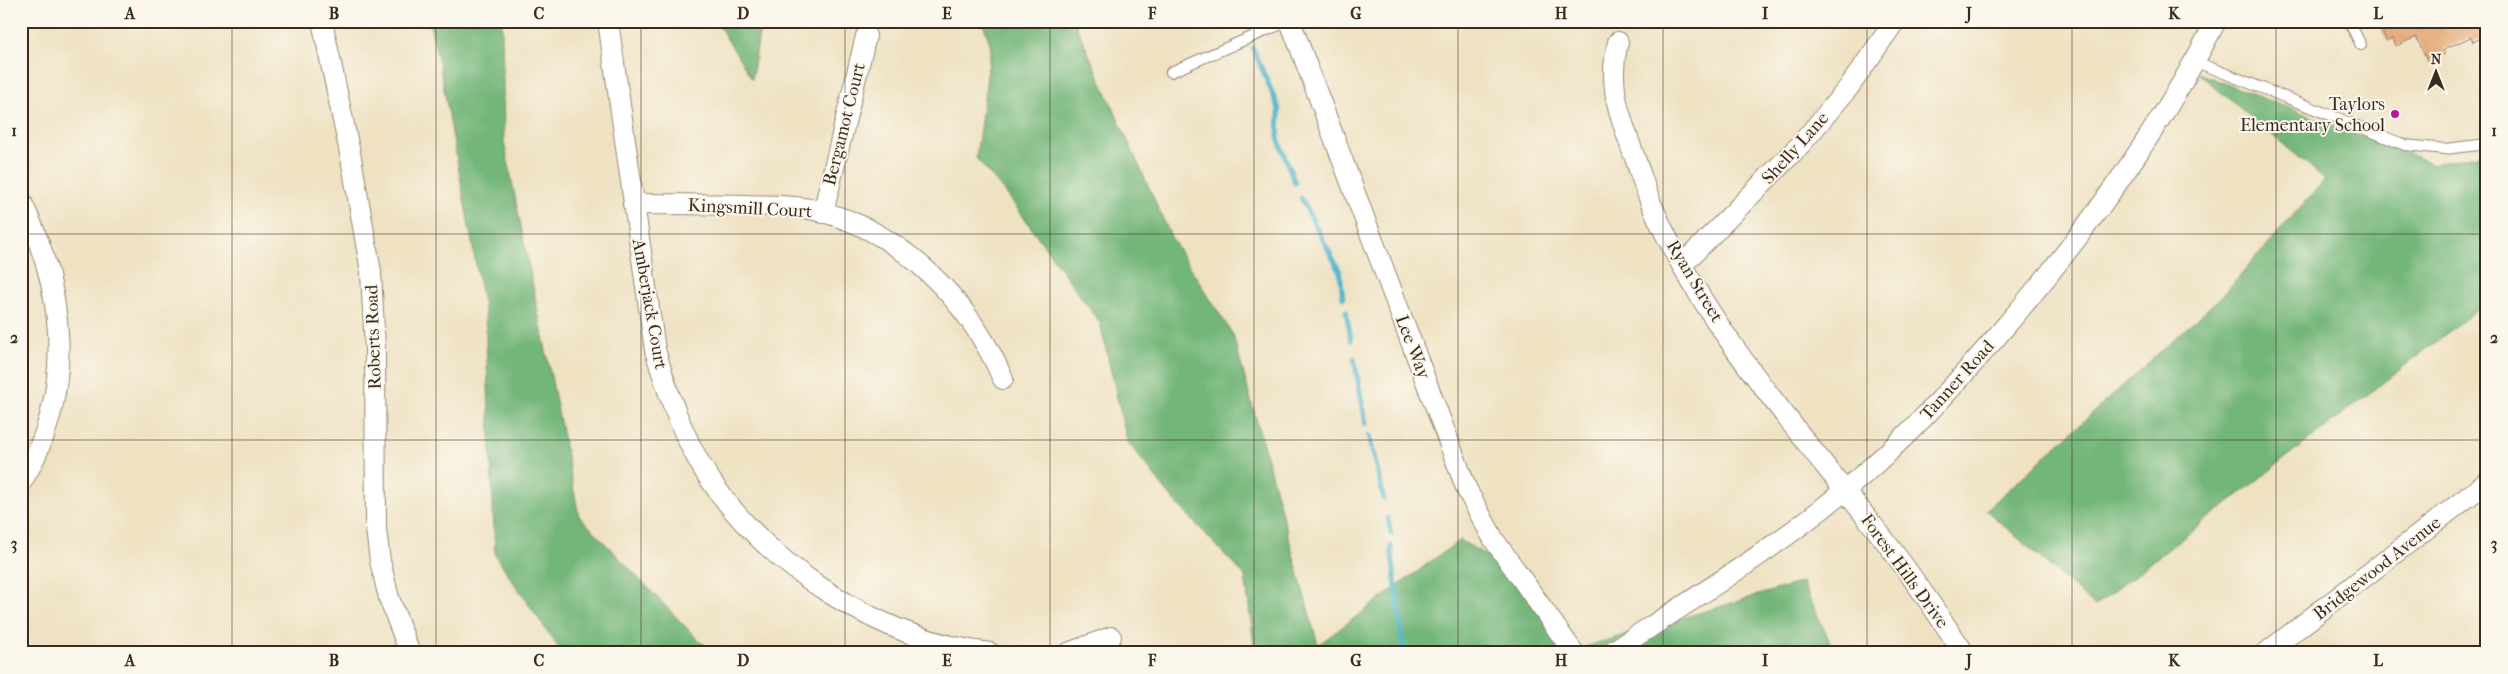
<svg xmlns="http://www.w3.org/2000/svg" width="2508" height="674" font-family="'IM FELL French Canon',serif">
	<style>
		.forest { fill: #73b679; stroke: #57704c }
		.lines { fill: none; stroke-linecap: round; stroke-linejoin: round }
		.stream { stroke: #4cb4cb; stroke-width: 5 }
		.building { fill: #e5a776 }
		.service-casing { stroke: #958670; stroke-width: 12 }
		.minor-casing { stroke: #958670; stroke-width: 22 }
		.service { stroke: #fff; stroke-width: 10 }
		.minor { stroke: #fff; stroke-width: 20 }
		.grid { fill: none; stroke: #3b2a1e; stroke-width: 1; stroke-opacity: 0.55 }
		.poi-dot { fill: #b5179e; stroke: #fbf7ec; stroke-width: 2 }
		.labels { text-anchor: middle; stroke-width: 4; stroke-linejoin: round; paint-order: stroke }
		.poi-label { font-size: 18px; fill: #3b2a1e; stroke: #fbf7ec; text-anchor: end }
		.street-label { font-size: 18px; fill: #3b2a1e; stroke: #fbf7ec }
		.neatline { fill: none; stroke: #3b2a1e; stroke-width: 2 }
		.grid-label { font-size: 16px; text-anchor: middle; font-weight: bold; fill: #3b2a1e }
	</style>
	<rect width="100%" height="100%" fill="#fbf7ec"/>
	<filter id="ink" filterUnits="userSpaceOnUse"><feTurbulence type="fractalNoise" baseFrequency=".02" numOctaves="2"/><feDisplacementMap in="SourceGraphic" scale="10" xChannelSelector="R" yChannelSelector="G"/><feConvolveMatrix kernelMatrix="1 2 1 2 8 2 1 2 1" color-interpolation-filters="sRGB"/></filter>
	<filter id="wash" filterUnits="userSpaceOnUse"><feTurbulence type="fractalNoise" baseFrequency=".0096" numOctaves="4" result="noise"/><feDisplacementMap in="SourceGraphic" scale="20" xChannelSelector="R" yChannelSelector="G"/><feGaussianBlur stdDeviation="1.12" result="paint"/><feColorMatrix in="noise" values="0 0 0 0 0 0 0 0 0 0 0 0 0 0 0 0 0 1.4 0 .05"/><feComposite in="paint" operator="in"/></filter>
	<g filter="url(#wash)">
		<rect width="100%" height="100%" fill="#efe2c3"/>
		<path class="forest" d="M 429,21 L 502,21 L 504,142 L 579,516 L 700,642 L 720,653 L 562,653 L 495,555 L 485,314 L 440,67 Z
			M 716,21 L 761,21 L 752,79 Z
			M 982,21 L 1074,21 L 1172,239 L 1233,335 L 1318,645 L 1460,540 L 1541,588 L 1578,649 L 1802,582 L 1835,653 L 1255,653 L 1245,576 L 1172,498 L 1127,441 L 1100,323 L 1009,197 L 976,158 L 991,46 Z
			M 2198,73 L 2434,164 L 2487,154 L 2487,302 L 2095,606 L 1986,510 L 2225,293 L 2325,179 Z"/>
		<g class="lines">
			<path class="stream" d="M 1253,48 L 1279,109 L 1278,138 L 1295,183
				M 1301,198 L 1340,272 L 1343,298
				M 1346,311 L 1351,340
				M 1354,358 L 1366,424
				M 1369,435 L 1384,499
				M 1388,518 L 1391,534
				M 1391,546 L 1404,653"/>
		</g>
		<g id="blocks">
			<path class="building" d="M 2377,21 L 2487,21 L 2487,35 L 2473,42 L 2471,37 L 2442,50 L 2445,54 L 2428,62 L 2416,37 L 2396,46 L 2393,38 L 2387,41 Z"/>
		</g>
	</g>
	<g filter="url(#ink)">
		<use href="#blocks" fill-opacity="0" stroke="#958670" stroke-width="1"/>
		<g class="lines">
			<g class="service-casing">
				<path id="service" d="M 2349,21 L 2361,45
					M 2194,61 L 2405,145 L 2445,149 L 2487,144
					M 1171,72 L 1288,21"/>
			</g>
			<g class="minor-casing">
				<path id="minor" d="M 322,21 L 351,158 L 371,272 L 375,350 L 376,529 L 380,561 L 389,598 L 410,653
					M 608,21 L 655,350 C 668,393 682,436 707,475 C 767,567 881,640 990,653
					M 1290,21 L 1467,490 L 1494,540 L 1574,653
					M 1618,42 C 1607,87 1620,116 1635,158 C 1641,175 1646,192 1653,208 C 1704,323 1790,421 1867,518 C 1902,561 1933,607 1964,653
					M 21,201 C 66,292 76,393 21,483
					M 633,204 C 671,204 709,204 747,205 C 769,206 793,205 815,210 C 901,230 969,300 1003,379
					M 823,213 L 866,36
					M 1683,264 L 1802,143 L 1849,87 L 1895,21
					M 1068,653 L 1111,637
					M 1610,653 C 1701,594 1795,537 1875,464 C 1919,425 1959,380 1998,335 C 2082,238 2157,136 2216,21
					M 2266,653 L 2487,482"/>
			</g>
			<use href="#service" class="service"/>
			<use href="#minor" class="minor"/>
		</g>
	</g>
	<path class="grid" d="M 232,21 L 232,653M 436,21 L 436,653M 641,21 L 641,653M 845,21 L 845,653M 1050,21 L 1050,653M 1254,21 L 1254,653M 1458,21 L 1458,653M 1663,21 L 1663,653M 1867,21 L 1867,653M 2072,21 L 2072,653M 2276,21 L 2276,653M 21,234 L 2487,234M 21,440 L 2487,440"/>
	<circle class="poi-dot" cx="2395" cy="114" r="5"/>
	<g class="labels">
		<g class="poi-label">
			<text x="2385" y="110">Taylors<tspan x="2385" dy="21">Elementary School</tspan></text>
		</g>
		<g class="street-label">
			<text transform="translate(844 124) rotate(-76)" y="6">Bergamot Court</text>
			<text transform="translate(1795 148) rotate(-48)" y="6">Shelly Lane</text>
			<text transform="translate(750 208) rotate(3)" y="6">Kingsmill Court</text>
			<text transform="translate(1695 281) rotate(59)" y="6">Ryan Street</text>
			<text transform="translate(650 304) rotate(80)" y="6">Amberjack Court</text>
			<text transform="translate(373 337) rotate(-92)" y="6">Roberts Road</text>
			<text transform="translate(1413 347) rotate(69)" y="6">Lee Way</text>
			<text transform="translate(1957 380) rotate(-48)" y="6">Tanner Road</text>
			<text transform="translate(2377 568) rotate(-38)" y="6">Bridgewood Avenue</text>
			<text transform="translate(1905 571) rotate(54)" y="6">Forest Hills Drive</text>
		</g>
	</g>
	<rect width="2508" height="674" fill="none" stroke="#fbf7ec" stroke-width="55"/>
	<g transform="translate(2436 72)" stroke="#fbf7ec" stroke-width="4" paint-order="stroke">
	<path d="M0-4L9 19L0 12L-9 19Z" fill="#3b2a1e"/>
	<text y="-8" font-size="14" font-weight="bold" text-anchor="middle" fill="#3b2a1e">N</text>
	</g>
	<rect x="28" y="28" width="2452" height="618" class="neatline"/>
	<g class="grid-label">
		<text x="130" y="19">A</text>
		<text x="334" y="19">B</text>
		<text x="539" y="19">C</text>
		<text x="743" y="19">D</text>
		<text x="947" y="19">E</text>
		<text x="1152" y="19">F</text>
		<text x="1356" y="19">G</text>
		<text x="1561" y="19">H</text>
		<text x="1765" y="19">I</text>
		<text x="1969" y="19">J</text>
		<text x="2174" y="19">K</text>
		<text x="2378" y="19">L</text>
		<text x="14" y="136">1</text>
		<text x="2494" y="136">1</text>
		<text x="14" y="343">2</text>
		<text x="2494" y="343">2</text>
		<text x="14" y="549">3</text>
		<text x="2494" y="549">3</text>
		<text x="130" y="666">A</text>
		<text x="334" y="666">B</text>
		<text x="539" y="666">C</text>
		<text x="743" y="666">D</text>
		<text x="947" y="666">E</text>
		<text x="1152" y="666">F</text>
		<text x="1356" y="666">G</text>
		<text x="1561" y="666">H</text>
		<text x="1765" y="666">I</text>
		<text x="1969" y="666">J</text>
		<text x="2174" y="666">K</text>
		<text x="2378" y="666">L</text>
	</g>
</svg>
